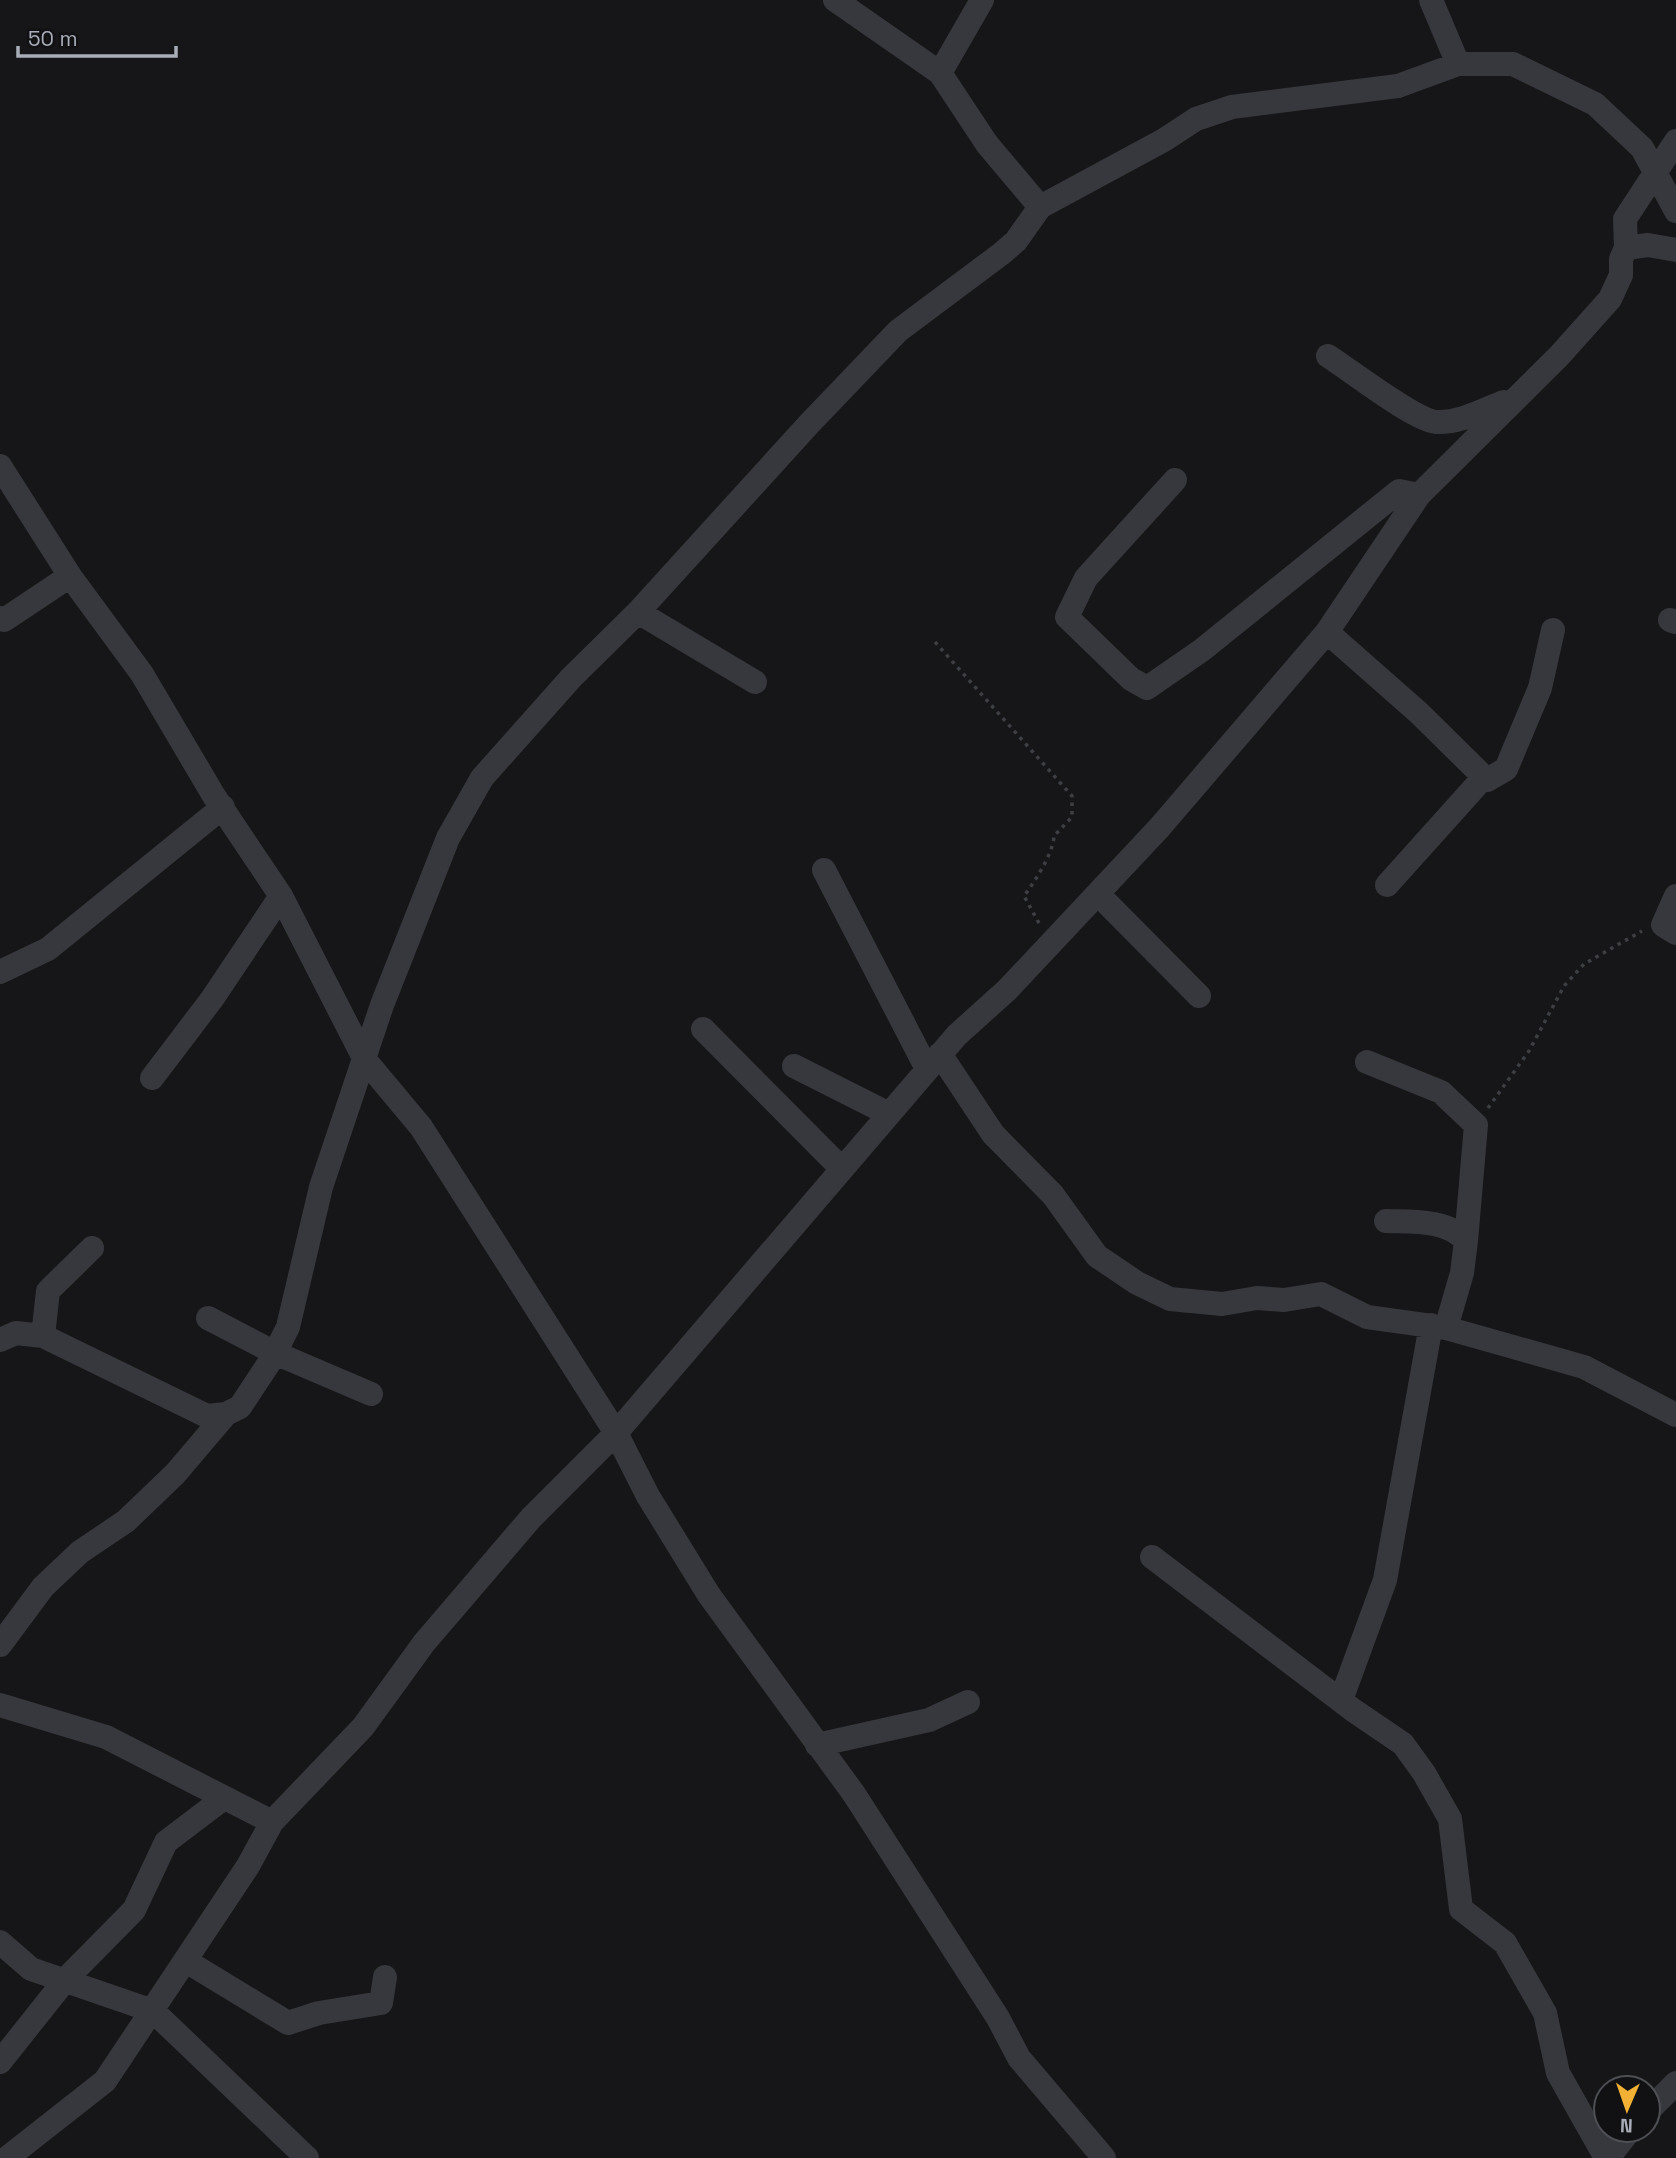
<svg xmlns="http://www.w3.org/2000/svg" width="1676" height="2158" font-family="'Space Grotesk',sans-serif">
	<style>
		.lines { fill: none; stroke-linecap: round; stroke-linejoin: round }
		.path { stroke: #3d3f44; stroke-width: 3.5; stroke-dasharray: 3.5 5; stroke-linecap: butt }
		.minor { stroke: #37383d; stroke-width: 24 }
	</style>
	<rect width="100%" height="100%" fill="#161618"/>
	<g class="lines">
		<path class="path" d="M 935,642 L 1072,796 L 1072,817 L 1054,836 C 1053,854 1035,881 1024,896 L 1040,925
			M 1488,1108 L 1529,1051 L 1564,986 L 1584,964 L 1642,931"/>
		<path class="minor" d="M 835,0 L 940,73 L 987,144 L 1040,207
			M 1431,0 L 1458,64
			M 940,73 L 982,0
			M 1626,248 L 1648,245 L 1676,250
			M 1328,356 C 1350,370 1414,420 1436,422 C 1460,423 1483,410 1504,402
			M 0,466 L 70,576 L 142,674 L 214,796 L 281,896 L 365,1060 L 421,1127 L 616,1433 L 648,1496 L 709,1595 L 854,1794 L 998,2018 L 1019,2058 L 1104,2158
			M 1175,480 L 1086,578 L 1067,617 L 1131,679 L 1147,688 L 1202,650 L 1399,491 L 1419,495
			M 638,612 L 755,682
			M 0,618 L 4,620 L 70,576
			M 1670,620 L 1676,622
			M 1327,632 L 1419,713 L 1487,780 L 1506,769 L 1540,688 L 1553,630
			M 824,870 L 927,1069
			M 1387,885 L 1484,777
			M 1098,894 L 1199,996
			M 1676,896 L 1663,925 L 1676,933
			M 0,972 L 48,949 L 223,807
			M 703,1029 L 841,1168
			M 940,1054 L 993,1134 L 1053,1195 L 1097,1256 L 1137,1283 L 1170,1299 L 1222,1304 L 1257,1298 L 1284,1300 L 1321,1294 L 1367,1317 L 1446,1328 L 1584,1367 L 1676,1415
			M 1367,1062 L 1441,1092 L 1476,1125 L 1466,1241
			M 794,1066 L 889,1114
			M 152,1078 L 212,999 L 281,896
			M 1386,1221 C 1412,1222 1448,1219 1466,1241 L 1462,1273 L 1446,1328
			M 208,1318 L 275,1353 L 371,1394
			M 43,1336 L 48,1291 L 92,1248
			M 0,1340 L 16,1333 L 43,1336 L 207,1416 L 226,1414 L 240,1407 L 273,1357 L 288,1327 L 321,1187 L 382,1005 L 448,838 L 482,778 L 571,678 L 638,612 L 809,424 L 898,331 L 1001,254 L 1016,241 L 1040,207 L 1164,140 L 1196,119 L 1232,107 L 1398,86 L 1458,64 L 1513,64 L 1595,104 L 1642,148 L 1676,211
			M 1152,1557 L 1353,1710 L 1403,1744 L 1424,1773 L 1450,1819 L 1461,1909 L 1505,1943 L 1545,2013 L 1558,2073 L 1606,2158
			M 0,1645 L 43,1587 L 80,1552 L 126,1521 L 175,1474 L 226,1414
			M 1341,1700 L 1385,1580 L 1431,1325
			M 0,1705 L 106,1737 L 272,1822
			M 817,1745 L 929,1720 L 968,1702
			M 0,1942 L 31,1969 L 153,2011 L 307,2158
			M 186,1961 L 288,2023 L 319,2013 L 381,2003 L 385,1977
			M 0,2062 L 66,1979 L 134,1910 L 166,1842 L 224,1798
			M 1648,2111 L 1676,2083
			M 7,2158 L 105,2081 L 248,1866 L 272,1822 L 363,1727 L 424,1643 L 531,1518 L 616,1433 L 957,1035 L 1007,990 L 1160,827 L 1327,632 L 1419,495 L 1559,356 L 1610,299 L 1621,275 L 1621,259 L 1626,248 L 1625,219 L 1676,141
			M 1608,2158 L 1630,2130"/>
	</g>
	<g transform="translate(1627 2109) rotate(182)"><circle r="33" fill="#111113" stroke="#4d4f55" stroke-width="2"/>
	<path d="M0-5L12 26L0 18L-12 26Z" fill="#f2b134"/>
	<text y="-10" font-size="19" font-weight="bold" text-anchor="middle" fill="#a8adb8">N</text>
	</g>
	<path d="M18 46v10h158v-10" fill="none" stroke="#a8adb8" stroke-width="3.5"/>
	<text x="28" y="46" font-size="21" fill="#a8adb8" stroke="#111113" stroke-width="5" paint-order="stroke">50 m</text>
</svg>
